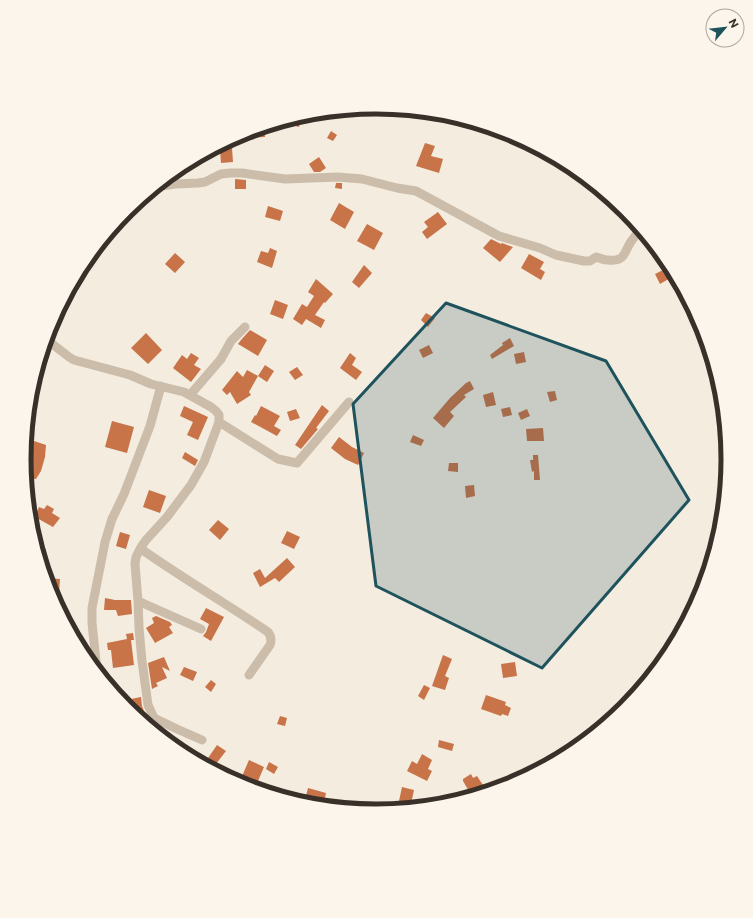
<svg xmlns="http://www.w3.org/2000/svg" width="753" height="918" font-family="Commissioner,sans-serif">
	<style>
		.building { fill: #c87348 }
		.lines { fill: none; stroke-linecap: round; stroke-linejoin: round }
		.minor { stroke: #ccbdaa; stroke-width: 9 }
		.marked { fill: #1e525c; fill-opacity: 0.2; stroke: #1e525c; stroke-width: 3; stroke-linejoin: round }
		.rim { fill: none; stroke: #39302a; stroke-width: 5 }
	</style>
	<rect width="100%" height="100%" fill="#f3ecdf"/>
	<path class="building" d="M 303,115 L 299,127 L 281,122 Z
		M 264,126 L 265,137 L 247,138 L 247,132 Z
		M 331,131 L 337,135 L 333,141 L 327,138 Z
		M 425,143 L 435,146 L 431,156 L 443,159 L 439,173 L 416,166 Z
		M 232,148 L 233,162 L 221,163 L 220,150 Z
		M 319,157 L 326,168 L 320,172 L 314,172 L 309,164 Z
		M 235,179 L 246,180 L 246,189 L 235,189 Z
		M 336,183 L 342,183 L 342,189 L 335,188 Z
		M 339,203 L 354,212 L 345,229 L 330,220 Z
		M 268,206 L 283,211 L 280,221 L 265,217 Z
		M 438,212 L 447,224 L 427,239 L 422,232 L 428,227 L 424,222 Z
		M 367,224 L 383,233 L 374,250 L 357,241 Z
		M 491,239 L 501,244 L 502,243 L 513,247 L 500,262 L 483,248 Z
		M 270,248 L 277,251 L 272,268 L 257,262 L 261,251 L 268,253 Z
		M 175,253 L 185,262 L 175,273 L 165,264 Z
		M 529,254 L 544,262 L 540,269 L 545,272 L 541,280 L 521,268 Z
		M 364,265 L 372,273 L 359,288 L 352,282 Z
		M 667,268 L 672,277 L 660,284 L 655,274 Z
		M 316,279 L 333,294 L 325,303 L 324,302 L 315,315 L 325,320 L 321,328 L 306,319 L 302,325 L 293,319 L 302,304 L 307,307 L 314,296 L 308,292 Z
		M 275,300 L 288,305 L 283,319 L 270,314 Z
		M 426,313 L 435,318 L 428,327 L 421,320 Z
		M 250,330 L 267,340 L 258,356 L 238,344 L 241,340 Z
		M 146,333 L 162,350 L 148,364 L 131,348 Z
		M 510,338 L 514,346 L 492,359 L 490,355 L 503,345 L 502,343 Z
		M 429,345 L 433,353 L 423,358 L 419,350 Z
		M 524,352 L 526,362 L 516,364 L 514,354 Z
		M 191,353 L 199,358 L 194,365 L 201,369 L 191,382 L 173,368 L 182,355 L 187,359 Z
		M 350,353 L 356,358 L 352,365 L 362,372 L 356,380 L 340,368 Z
		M 265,365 L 274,371 L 267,382 L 258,376 Z
		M 297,367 L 303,375 L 295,380 L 289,372 Z
		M 247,370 L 258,376 L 249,392 L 251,395 L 237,404 L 230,392 L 227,395 L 222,390 L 237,371 L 243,377 Z
		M 470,381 L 474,389 L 464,395 L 466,397 L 450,412 L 454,416 L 444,428 L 433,418 L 450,398 L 466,383 Z
		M 555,391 L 557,400 L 550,402 L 547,392 Z
		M 493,392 L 496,405 L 486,407 L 483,395 Z
		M 322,405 L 329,411 L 316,428 L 318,429 L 301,449 L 295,445 Z
		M 184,406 L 208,417 L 198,440 L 187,435 L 193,422 L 180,416 Z
		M 261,406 L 280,416 L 274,426 L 281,430 L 277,436 L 251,422 L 255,415 L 256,416 Z
		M 510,407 L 512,415 L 503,417 L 501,409 Z
		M 296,409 L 300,418 L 290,421 L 287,412 Z
		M 527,409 L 530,416 L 521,420 L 518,413 Z
		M 112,421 L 134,427 L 127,453 L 105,447 Z
		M 543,428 L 544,441 L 527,441 L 526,429 Z
		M 413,435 L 424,440 L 421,446 L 410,442 Z
		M 339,437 L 352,447 L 364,453 L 358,465 L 345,459 L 331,448 Z
		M 31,440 L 46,445 L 45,457 L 41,471 L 36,479 L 26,478 L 24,459 L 25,451 L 29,447 Z
		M 185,452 L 198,460 L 195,466 L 182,458 Z
		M 533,455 L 538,455 L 540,480 L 534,480 L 534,471 L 532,472 L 530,460 L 533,460 Z
		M 449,463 L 458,463 L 458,472 L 448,471 Z
		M 474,485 L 475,496 L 466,498 L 465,486 Z
		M 149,490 L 166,496 L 160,513 L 143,507 Z
		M 47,505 L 54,509 L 52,513 L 60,518 L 53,527 L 35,517 L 39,507 L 44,509 Z
		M 218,520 L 229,529 L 220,540 L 209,530 Z
		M 287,531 L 300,537 L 294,549 L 281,543 Z
		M 120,532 L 130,535 L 126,549 L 116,546 Z
		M 37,549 L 46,549 L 45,572 L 44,572 Z
		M 287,558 L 295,567 L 279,582 L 275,578 L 260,587 L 253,573 L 260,569 L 265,578 Z
		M 46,578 L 60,579 L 59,593 L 50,593 Z
		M 105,598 L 115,600 L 131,600 L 132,614 L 118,616 L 116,610 L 104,610 Z
		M 206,608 L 224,617 L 211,641 L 203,636 L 206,632 L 209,624 L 200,619 Z
		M 156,616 L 170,622 L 172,625 L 169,627 L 173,633 L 155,643 L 146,628 L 154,623 L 152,618 Z
		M 133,633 L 134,640 L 131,640 L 134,665 L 113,668 L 111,650 L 108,650 L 107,643 L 127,639 L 126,634 Z
		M 443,655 L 452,659 L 445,676 L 449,678 L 445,690 L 432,686 Z
		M 164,657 L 170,671 L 162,667 L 167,678 L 156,683 L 158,686 L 152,689 L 148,663 Z
		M 515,662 L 517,676 L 503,678 L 501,664 Z
		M 184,667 L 197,672 L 193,681 L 180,675 Z
		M 211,680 L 216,684 L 211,692 L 205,687 Z
		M 424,685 L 430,688 L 424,700 L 418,696 Z
		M 486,695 L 506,702 L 505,705 L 511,708 L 508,716 L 502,714 L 501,716 L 481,709 Z
		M 141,697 L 142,706 L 146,716 L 138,717 L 127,708 L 121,701 Z
		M 280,716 L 287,718 L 285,726 L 277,724 Z
		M 439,740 L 454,744 L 452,751 L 438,747 Z
		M 217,745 L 226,751 L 216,764 L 208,758 Z
		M 422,754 L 432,760 L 428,769 L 432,771 L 427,781 L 407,771 L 412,761 L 417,764 Z
		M 249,760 L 264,767 L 258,781 L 255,780 L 252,786 L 240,781 Z
		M 269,762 L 278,767 L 274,774 L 266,769 Z
		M 213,765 L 239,774 L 237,781 L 212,769 Z
		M 471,774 L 473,778 L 477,776 L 483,785 L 470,793 L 463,781 L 463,779 Z
		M 402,787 L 414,790 L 411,804 L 399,801 Z
		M 308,788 L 326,793 L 324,802 L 322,801 L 322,806 L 304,803 Z"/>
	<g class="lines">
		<path class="minor" d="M 154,187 L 175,184 L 198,183 L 205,182 L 221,174 L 230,173 L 242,173 L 285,179 L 338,177 L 362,179 L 397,188 L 416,191 L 499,236 L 540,248 L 556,255 L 584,261 L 590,261 L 596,257 C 603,260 618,263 623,256 C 626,252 629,243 633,239 C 635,235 639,232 641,229
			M 46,339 L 69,357 L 74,360 L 130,375 L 151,384 L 184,392 L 211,407 L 216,411 L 219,415 L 219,422 L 204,462 L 191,485 L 167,517 L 146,540 L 141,547 L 144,551 C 184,579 227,604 268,632 C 271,636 272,640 270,645 L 249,675
			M 190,395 L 221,359 L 231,341 L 245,327
			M 219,422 L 278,459 L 297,463 L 349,402
			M 141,547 L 136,557 L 135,564 L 138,601 L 139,628 L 142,661 L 148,705 L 154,718 L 177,729 L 202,740
			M 138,601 L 201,629
			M 97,671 L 92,623 L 92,608 L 105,542 L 112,519 L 124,494 L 150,426 L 161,386
			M 374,811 L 376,807"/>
	</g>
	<path class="marked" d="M 446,303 L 606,361 L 689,500 L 542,668 L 376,586 L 353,404 Z"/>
	<path d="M0 0H753V918H0ZM31 459a345 345 0 1 1 690 0a345 345 0 1 1-690 0Z" fill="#fbf5eb" fill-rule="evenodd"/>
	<path class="rim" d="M31 459a345 345 0 1 1 690 0a345 345 0 1 1-690 0Z"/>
	<g transform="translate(725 28) rotate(62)"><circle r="19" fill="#fbf5eb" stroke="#ada69e"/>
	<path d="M0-3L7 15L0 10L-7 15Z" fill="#1e525c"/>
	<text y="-6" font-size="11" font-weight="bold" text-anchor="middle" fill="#39302a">N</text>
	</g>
</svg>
